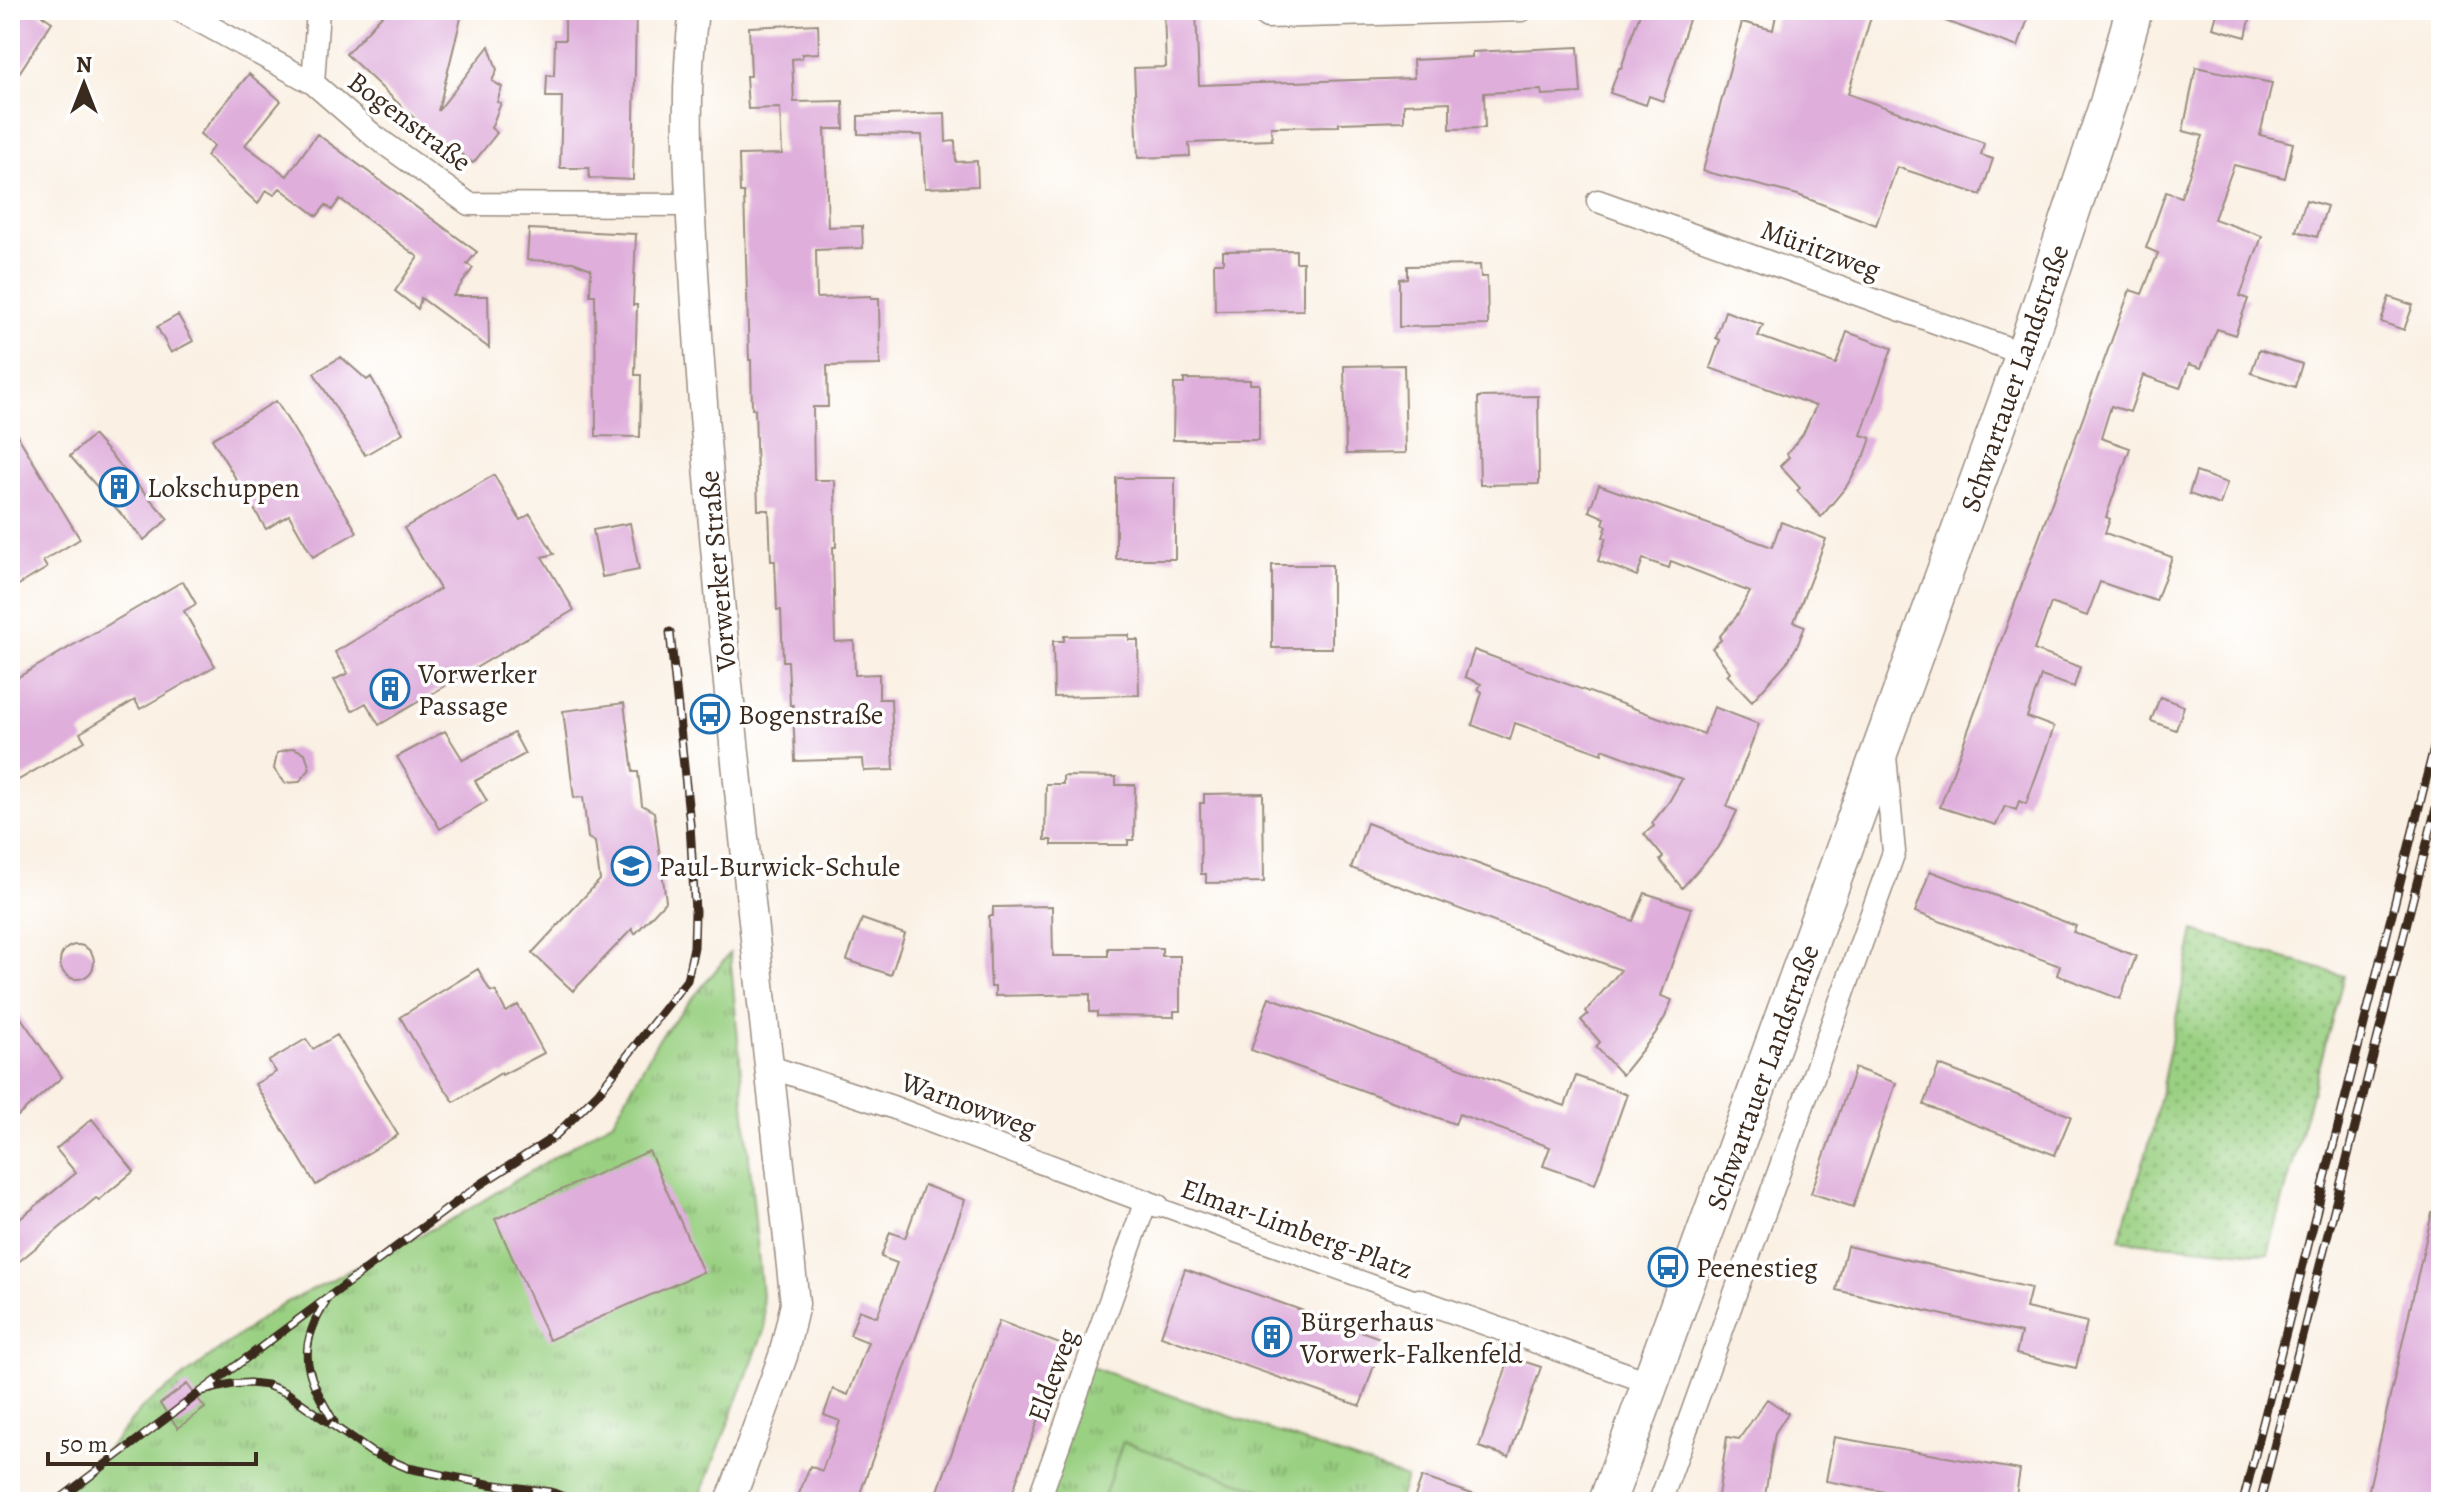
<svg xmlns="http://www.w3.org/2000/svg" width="2451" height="1512" font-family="Alegreya,serif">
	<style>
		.grass { fill: url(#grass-tufts); stroke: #6a7d50; stroke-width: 2 }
		.garden { fill: url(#garden-dots); stroke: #6a7d50; stroke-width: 2 }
		.pitch { fill: #9ad082; stroke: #6a7d50; stroke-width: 2 }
		.building { fill: #dfaedb }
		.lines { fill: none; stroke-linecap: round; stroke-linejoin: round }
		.pedestrian-casing { stroke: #9a8d80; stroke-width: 19 }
		.minor-casing { stroke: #9a8d80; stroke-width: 25 }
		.tertiary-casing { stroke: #9a8d80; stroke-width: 31 }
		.primary-casing { stroke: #9a8d80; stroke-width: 39 }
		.pedestrian { stroke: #fff; stroke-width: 16 }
		.minor { stroke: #fff; stroke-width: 22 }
		.tertiary { stroke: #fff; stroke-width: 28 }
		.primary { stroke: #fff; stroke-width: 36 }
		.rail-casing { stroke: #3b2a1e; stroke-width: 9 }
		.rail { stroke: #fff; stroke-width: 6; stroke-dasharray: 18; stroke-linecap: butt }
		.labels { text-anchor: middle; stroke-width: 7; stroke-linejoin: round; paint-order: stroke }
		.street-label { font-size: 28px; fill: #3b2a1e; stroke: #fff }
		.poi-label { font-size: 28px; fill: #3b2a1e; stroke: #fff; text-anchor: start }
	</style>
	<defs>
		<pattern id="grass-tufts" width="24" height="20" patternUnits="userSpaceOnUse" patternTransform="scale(2)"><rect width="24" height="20" fill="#9ad082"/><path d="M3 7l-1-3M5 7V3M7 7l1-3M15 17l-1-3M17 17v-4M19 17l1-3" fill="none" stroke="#7fa96a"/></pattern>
		<pattern id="garden-dots" width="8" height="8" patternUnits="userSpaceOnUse" patternTransform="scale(2)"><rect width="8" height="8" fill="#9ad082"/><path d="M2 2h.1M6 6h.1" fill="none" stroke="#7fa96a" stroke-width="1.8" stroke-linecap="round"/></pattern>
	</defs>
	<rect width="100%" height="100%" fill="#fff"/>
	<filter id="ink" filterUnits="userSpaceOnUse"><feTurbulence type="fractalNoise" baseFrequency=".0125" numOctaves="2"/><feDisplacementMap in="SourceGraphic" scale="16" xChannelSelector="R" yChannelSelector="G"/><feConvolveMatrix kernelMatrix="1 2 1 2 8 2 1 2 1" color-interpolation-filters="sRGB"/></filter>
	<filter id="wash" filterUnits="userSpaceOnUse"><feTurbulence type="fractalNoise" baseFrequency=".006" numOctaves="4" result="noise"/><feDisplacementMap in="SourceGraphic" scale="32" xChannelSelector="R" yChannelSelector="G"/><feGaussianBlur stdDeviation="1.8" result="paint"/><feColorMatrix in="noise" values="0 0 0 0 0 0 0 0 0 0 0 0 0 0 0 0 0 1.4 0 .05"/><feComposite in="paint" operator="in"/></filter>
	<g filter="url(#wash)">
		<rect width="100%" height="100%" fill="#faf0e3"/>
		<path class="grass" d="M 730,953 L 765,1328 L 698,1502 L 40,1502 L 101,1457 L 143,1407 L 277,1307 L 456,1217 L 613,1121 L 658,1040 Z
			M 1088,1366 L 1406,1478 L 1398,1502 L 1038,1502 Z"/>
		<path class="garden" d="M 2194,931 L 2344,976 L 2268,1254 L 2119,1240 L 2152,1134 Z"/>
		<path class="pitch" d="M 1123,1442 L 1296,1502 L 1102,1502 Z"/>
		<g id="blocks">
			<path class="building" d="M 10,10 L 34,10 L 52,22 L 10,87 Z
				M 387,10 L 463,10 L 438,111 L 489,46 L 497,70 L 492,81 L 502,87 L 497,102 L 501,103 L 491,128 L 497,133 L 473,163 L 415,119 L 346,54 Z
				M 565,10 L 636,10 L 633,180 L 589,178 L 589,168 L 560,168 L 562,97 L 546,97 L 547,75 L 554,76 L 555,40 L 565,40 Z
				M 1164,10 L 1196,10 L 1199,85 L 1414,78 L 1413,60 L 1472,57 L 1472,52 L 1578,47 L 1581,93 L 1542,95 L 1541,90 L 1484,93 L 1485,128 L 1450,129 L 1450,102 L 1404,104 L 1404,121 L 1339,123 L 1339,126 L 1271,127 L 1272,140 L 1189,143 L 1190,156 L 1138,158 L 1134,68 L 1166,67 Z
				M 1641,10 L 1692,10 L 1663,101 L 1649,96 L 1646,105 L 1610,93 L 1619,68 L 1621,68 Z
				M 1777,10 L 1873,10 L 1848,94 L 1984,143 L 1981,155 L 1993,159 L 1981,195 L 1897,167 L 1876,225 L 1798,195 L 1703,171 L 1742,22 L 1773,30 Z
				M 1923,10 L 2011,10 L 2029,16 L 2018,47 L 1923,13 Z
				M 2218,10 L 2252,10 L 2246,37 L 2213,28 Z
				M 818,24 L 819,53 L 802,54 L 802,58 L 792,59 L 794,102 L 843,101 L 844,129 L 825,129 L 828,227 L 862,226 L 863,248 L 816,250 L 817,298 L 871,296 L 871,298 L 879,298 L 880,365 L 827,366 L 828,407 L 813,407 L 814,480 L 835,480 L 836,547 L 833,547 L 835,642 L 854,641 L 855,675 L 879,674 L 879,699 L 891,699 L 894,770 L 864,771 L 863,759 L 795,761 L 793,705 L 790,705 L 788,661 L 783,661 L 781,610 L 777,610 L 775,561 L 771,561 L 769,510 L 758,510 L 755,409 L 752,409 L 751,360 L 749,360 L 744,193 L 740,193 L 739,155 L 782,154 L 780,108 L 748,109 L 746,76 L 751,76 L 749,27 Z
				M 2196,67 L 2272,83 L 2260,135 L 2293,143 L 2285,178 L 2234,165 L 2214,219 L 2262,236 L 2240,296 L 2248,299 L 2235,335 L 2217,329 L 2201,368 L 2189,364 L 2180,388 L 2143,375 L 2130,412 L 2111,406 L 2101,438 L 2130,448 L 2106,517 L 2110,519 L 2105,533 L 2172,557 L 2156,601 L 2100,582 L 2087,616 L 2051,603 L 2034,650 L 2080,667 L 2074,687 L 2041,676 L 2027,717 L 2054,727 L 2026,804 L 2019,801 L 2016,810 L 2005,806 L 1996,825 L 1940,807 L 2130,290 L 2142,294 L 2158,253 L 2146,248 L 2166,192 L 2181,197 L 2203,136 L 2183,131 Z
				M 249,74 L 281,101 L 245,145 L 287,176 L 317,134 L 477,252 L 467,264 L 473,268 L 453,296 L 488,296 L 489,348 L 421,298 L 418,309 L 395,291 L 418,257 L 340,199 L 332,210 L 326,205 L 317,216 L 280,188 L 274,195 L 266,190 L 258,204 L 206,156 L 214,146 L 200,134 Z
				M 945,113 L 946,142 L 955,141 L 956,162 L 977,161 L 978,186 L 925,188 L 922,135 L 858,134 L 858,116 Z
				M 2306,200 L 2327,206 L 2317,237 L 2296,231 Z
				M 529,229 L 636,234 L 633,305 L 637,305 L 635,375 L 641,375 L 640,437 L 596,436 L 595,295 L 590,295 L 591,269 L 573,262 L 527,260 Z
				M 1296,250 L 1296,262 L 1303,262 L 1303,310 L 1215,311 L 1214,263 L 1223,263 L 1223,251 Z
				M 1480,265 L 1481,277 L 1487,277 L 1488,325 L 1399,327 L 1399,279 L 1407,278 L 1407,266 Z
				M 2389,297 L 2413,305 L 2404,330 L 2381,322 Z
				M 1725,311 L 1763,325 L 1758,336 L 1836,364 L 1847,332 L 1892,348 L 1861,435 L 1871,438 L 1865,455 L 1846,487 L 1821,517 L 1797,491 L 1800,488 L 1780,466 L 1789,457 L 1787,454 L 1803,434 L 1816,406 L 1710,368 L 1720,340 L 1716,338 Z
				M 178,315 L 193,341 L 171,353 L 157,327 Z
				M 2259,350 L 2302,364 L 2295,387 L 2251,373 Z
				M 341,357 L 367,380 L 371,377 L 403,433 L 365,455 L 314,373 Z
				M 1404,365 L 1406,453 L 1346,454 L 1344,366 Z
				M 1184,379 L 1250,380 L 1250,384 L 1259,384 L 1259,440 L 1173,440 L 1174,384 L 1184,384 Z
				M 1538,396 L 1539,484 L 1480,485 L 1478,397 Z
				M 276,401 L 357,532 L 313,557 L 289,515 L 266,529 L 212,439 Z
				M 10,423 L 80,539 L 43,561 L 47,568 L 10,590 Z
				M 93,435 L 168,519 L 144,540 L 70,456 Z
				M 2196,472 L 2227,483 L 2220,505 L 2189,494 Z
				M 494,475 L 520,520 L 530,514 L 554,554 L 542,557 L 574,610 L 379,725 L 366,703 L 352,711 L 334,680 L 348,673 L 335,652 L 440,589 L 404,528 Z
				M 1116,478 L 1175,478 L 1175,559 L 1116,559 Z
				M 1599,485 L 1772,547 L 1781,522 L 1826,539 L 1794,622 L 1805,626 L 1798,644 L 1788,661 L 1752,701 L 1727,675 L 1730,672 L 1712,648 L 1721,640 L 1719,637 L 1736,617 L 1750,592 L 1671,561 L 1669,568 L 1643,559 L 1637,576 L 1598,561 L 1606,538 L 1603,537 L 1607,526 L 1603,524 L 1605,518 L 1589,511 Z
				M 630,523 L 639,570 L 602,577 L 593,530 Z
				M 1272,565 L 1332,565 L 1332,648 L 1272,648 Z
				M 183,581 L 196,604 L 184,611 L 215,666 L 140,709 L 135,700 L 80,733 L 85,741 L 10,785 L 10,682 Z
				M 1129,635 L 1129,640 L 1138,640 L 1139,695 L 1054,697 L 1053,641 L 1064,641 L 1064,636 Z
				M 1474,650 L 1704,734 L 1714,707 L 1759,724 L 1727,807 L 1737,811 L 1729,828 L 1720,845 L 1682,888 L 1660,860 L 1663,857 L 1644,834 L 1654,826 L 1652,823 L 1669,802 L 1682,779 L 1603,749 L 1602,754 L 1515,723 L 1510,740 L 1472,725 L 1482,692 L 1478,689 L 1481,684 L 1465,677 Z
				M 2160,697 L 2184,706 L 2176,730 L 2151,721 Z
				M 624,703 L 633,772 L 638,772 L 642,805 L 654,812 L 666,901 L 635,934 L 632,929 L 573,991 L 532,953 L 600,880 L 595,842 L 588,838 L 583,797 L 574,798 L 563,711 Z
				M 445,731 L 463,760 L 514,733 L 525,754 L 475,781 L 487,801 L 440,829 L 397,757 Z
				M 293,748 L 305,753 L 310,769 L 299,782 L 285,783 L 274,769 L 277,753 Z
				M 1063,776 L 1116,777 L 1116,785 L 1135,785 L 1134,840 L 1128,840 L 1128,845 L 1052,845 L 1052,840 L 1045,840 L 1046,784 L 1063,784 Z
				M 1263,793 L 1264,882 L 1206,883 L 1206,874 L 1201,874 L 1200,803 L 1204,803 L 1204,794 Z
				M 1367,823 L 1633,921 L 1645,893 L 1691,908 L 1661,996 L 1672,1000 L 1665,1017 L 1655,1034 L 1622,1075 L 1596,1047 L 1600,1042 L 1581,1020 L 1588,1014 L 1586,1011 L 1621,970 L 1351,868 Z
				M 1930,871 L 2076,926 L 2073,932 L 2136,956 L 2120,999 L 2057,975 L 2060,966 L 1915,912 Z
				M 1052,906 L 1053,956 L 1108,956 L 1108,948 L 1162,948 L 1162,956 L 1180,956 L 1180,1011 L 1174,1011 L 1174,1017 L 1097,1016 L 1097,1012 L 1090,1012 L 1090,994 L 995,996 L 995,987 L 991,987 L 990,970 L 989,916 L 993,916 L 993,907 Z
				M 862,919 L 905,934 L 891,975 L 847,960 Z
				M60 962a17 17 0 1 1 34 0a17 17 0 1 1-34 0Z
				M 478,969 L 490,991 L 496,992 L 506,1012 L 518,1005 L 544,1053 L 502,1075 L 501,1073 L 454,1102 L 427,1063 L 400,1017 Z
				M 1269,997 L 1565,1106 L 1576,1076 L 1627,1094 L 1595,1184 L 1543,1166 L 1550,1147 L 1459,1114 L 1455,1124 L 1251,1050 Z
				M 10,1002 L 62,1077 L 10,1123 Z
				M 337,1035 L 398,1135 L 316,1185 L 255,1084 L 276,1072 L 269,1061 L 306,1039 L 313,1049 Z
				M 1939,1065 L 2071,1116 L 2055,1155 L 1924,1105 Z
				M 1855,1068 L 1896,1083 L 1853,1207 L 1811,1193 Z
				M 92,1119 L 134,1171 L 99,1200 L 96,1198 L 10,1269 L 10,1227 L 76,1173 L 56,1149 Z
				M 649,1151 L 703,1272 L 549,1340 L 495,1219 Z
				M 924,1185 L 965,1200 L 857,1502 L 822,1502 L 799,1494 L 810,1466 L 822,1471 L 840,1421 L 824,1415 L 833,1389 L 848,1395 L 868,1342 L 850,1335 L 859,1310 L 877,1317 L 897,1263 L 881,1257 L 890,1232 L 905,1238 Z
				M 2432,1213 L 2441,1214 L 2441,1502 L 2366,1502 Z
				M 1847,1246 L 2031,1288 L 2026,1308 L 2087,1322 L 2076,1368 L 2016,1354 L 2021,1333 L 1836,1290 Z
				M 1185,1269 L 1383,1339 L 1360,1406 L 1161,1336 Z
				M 999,1321 L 1065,1346 L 1009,1502 L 934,1502 Z
				M 1510,1357 L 1541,1367 L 1509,1457 L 1479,1447 Z
				M 187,1384 L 205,1408 L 178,1428 L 160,1404 Z
				M 1767,1399 L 1788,1413 L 1775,1433 L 1764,1502 L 1717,1502 L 1727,1437 L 1739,1439 Z
				M 1834,1437 L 2020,1470 L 2015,1502 L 1940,1502 L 1826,1481 Z
				M 1422,1477 L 1484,1498 L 1483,1502 L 1413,1502 Z"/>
		</g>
	</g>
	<g filter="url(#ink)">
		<use href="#blocks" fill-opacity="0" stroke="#9a8d80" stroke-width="2"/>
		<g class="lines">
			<g class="pedestrian-casing">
				<path id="pedestrian" d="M 1158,1206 L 1419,1300"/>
			</g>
			<g class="minor-casing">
				<path id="minor" d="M 179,10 L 313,83
					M 318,10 L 313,83 L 374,136 L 469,204 L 690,205
					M 1267,17 L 1522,10
					M 1598,201 L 2024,354
					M 770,1067 L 892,1107 L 1158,1206
					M 1419,1300 L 1651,1383
					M 1038,1502 L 1146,1201
					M 1660,1502 L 1894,852 L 1885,756"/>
			</g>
			<g class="tertiary-casing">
				<path id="tertiary" d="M 694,10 C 684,86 688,162 692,238 C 696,310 701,381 707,453 C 730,737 765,1020 795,1304 L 783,1356 L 730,1502"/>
			</g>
			<g class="primary-casing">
				<path id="primary" d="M 1607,1502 L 2024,354 L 2108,103 L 2134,10"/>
			</g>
			<use href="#pedestrian" class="pedestrian"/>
			<use href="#minor" class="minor"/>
			<use href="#tertiary" class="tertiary"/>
			<use href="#primary" class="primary"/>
			<g class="rail-casing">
				<path id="rail" d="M 326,1302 C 294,1351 307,1376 334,1422
					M 202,1391 L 481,1184 L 554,1137 L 598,1093 L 687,980 L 694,947 L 695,912 L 690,824 L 670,632
					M 56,1502 L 202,1391 L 232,1384 L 250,1383 L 267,1385 L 287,1393 L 371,1452 L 408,1468 L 488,1484 L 551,1492 L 576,1502
					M 2243,1502 L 2441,720
					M 2260,1502 L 2441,788"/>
			</g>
			<use href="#rail" class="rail"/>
		</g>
	</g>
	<defs>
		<g id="building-ring" transform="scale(2)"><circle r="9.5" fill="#fff" stroke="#1f6fb2" stroke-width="1.5"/><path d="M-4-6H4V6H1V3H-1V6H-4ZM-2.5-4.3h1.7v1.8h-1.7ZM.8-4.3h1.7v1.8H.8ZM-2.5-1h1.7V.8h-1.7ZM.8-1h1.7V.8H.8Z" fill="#1f6fb2"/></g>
		<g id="bus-ring" transform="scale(2)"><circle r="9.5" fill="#fff" stroke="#1f6fb2" stroke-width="1.5"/><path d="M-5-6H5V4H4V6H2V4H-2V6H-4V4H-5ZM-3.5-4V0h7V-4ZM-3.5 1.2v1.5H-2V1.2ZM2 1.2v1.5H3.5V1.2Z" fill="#1f6fb2"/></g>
		<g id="school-ring" transform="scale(2)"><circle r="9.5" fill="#fff" stroke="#1f6fb2" stroke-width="1.5"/><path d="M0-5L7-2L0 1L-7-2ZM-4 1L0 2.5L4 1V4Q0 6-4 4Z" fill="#1f6fb2"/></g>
	</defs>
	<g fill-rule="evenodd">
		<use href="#building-ring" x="119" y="487"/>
		<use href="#building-ring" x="390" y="689"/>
		<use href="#bus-ring" x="710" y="714"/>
		<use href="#school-ring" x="631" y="866"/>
		<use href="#bus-ring" x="1668" y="1267"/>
		<use href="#building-ring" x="1272" y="1337"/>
	</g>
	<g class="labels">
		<g class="street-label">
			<text transform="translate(410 121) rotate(37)" y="10">Bogenstraße</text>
			<text transform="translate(1821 249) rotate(20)" y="10">Müritzweg</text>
			<text transform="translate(2014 378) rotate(-71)" y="10">Schwartauer Landstraße</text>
			<text transform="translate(717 571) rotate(-95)" y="10">Vorwerker Straße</text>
			<text transform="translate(1762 1077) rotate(-70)" y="10">Schwartauer Landstraße</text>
			<text transform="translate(969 1104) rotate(20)" y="10">Warnowweg</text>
			<text transform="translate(1297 1228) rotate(20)" y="10">Elmar-Limberg-Platz</text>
			<text transform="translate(1052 1375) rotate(-70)" y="10">Eldeweg</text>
		</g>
		<g class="poi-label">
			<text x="147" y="497">Lokschuppen</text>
			<text x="418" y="683">Vorwerker<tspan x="418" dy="32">Passage</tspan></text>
			<text x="738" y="724">Bogenstraße</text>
			<text x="659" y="876">Paul-Burwick-Schule</text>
			<text x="1696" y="1277">Peenestieg</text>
			<text x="1300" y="1331">Bürgerhaus<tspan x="1300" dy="32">Vorwerk-Falkenfeld</tspan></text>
		</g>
	</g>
	<rect width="2451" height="1512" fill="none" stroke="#fff" stroke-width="40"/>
	<g transform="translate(84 84)" stroke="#ffffff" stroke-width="6" paint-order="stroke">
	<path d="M0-6L14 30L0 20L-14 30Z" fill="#3b2a1e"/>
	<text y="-12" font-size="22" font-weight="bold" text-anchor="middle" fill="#3b2a1e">N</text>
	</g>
	<path d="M48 1452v12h208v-12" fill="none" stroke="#3b2a1e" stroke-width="4"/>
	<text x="60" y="1452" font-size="24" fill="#3b2a1e" stroke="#ffffff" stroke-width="6" paint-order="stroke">50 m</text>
</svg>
